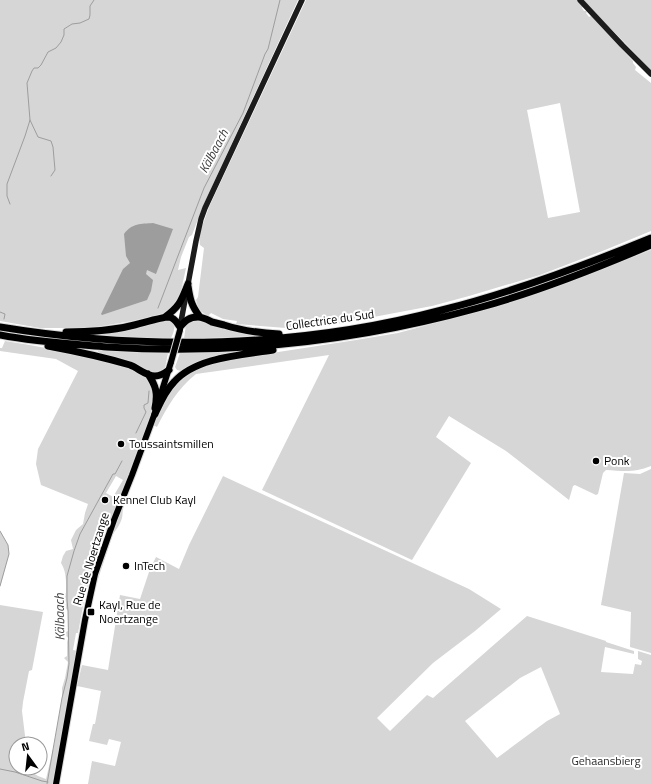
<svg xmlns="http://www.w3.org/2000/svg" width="651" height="784" font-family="'Titillium Web',sans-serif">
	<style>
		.green { fill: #d6d6d6; fill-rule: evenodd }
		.water { fill: #9d9d9d }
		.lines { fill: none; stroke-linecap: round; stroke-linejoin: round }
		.stream { stroke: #9d9d9d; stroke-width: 1 }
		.primary-casing { stroke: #dbdbdb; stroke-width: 8 }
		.motorway-casing { stroke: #dbdbdb; stroke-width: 9 }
		.secondary { stroke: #1c1c1c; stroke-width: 5.5 }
		.primary { stroke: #000; stroke-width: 6 }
		.motorway { stroke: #000; stroke-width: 7 }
		.primary-bridge-casing { stroke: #dbdbdb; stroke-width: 8; stroke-linecap: butt }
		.primary-bridge { stroke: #000; stroke-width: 6 }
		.poi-dot { fill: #000; stroke: #fff; stroke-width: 1.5 }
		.labels { text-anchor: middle; stroke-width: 4; stroke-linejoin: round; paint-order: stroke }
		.street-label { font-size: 12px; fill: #000; stroke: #fff }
		.poi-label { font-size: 12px; fill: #000; stroke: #fff; text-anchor: start }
		.park-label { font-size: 12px; fill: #2d2d2d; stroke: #fff }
		.water-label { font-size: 13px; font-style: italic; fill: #3e3e3e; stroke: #fff }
	</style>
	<rect width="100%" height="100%" fill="#fff"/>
	<path class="green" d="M 0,0 L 298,0 L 203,206 L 192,235 L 189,237 L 181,257 L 178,270 L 186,268 L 179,300 L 174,306 L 165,313 L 132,321 L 90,328 L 40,328 L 0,321 Z
		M 306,0 L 577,0 L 583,6 L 582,8 L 584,11 L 586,11 L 587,12 L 586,13 L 589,17 L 591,16 L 633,61 L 633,63 L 636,67 L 635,70 L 651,83 L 651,231 L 605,250 L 540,275 L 469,296 L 432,306 L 331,325 L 286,328 L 236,324 L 237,321 L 223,319 L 211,313 L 208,316 L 199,310 L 196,300 L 198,297 L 204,248 L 200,245 L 199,235 L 209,207 ZM 560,103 L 580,212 L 548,218 L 527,110 Z
		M 583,0 L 651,0 L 651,70 Z
		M 651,250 L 651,466 C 634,473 623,471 606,470 L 603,473 L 598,494 L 596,495 L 575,485 L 573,486 L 569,500 L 506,451 L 449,416 L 436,437 L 471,463 L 412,560 L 262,490 L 329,355 L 196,374 C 178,388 167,407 157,427 L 153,425 L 165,399 L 181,377 L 205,365 L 239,358 L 356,340 L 398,333 L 491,308 L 526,297 L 569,282 Z
		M 196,318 L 255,334 L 255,336 L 184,339 L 186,324 Z
		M 165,319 C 168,320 171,320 172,321 C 177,325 173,334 171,338 L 137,338 L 97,335 L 97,333 Z
		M 5,341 C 38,346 70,352 103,361 C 117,365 140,368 149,381 C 160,397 148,440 142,458 C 136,474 129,490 124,506 C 122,510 123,514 122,518 C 120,525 117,528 113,534 L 95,588 L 92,588 L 95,575 L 91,574 L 84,601 L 78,633 L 76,633 L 73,650 L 77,651 L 54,784 L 0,784 L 0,605 L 43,612 L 32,670 L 29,671 L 23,702 L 22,711 L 26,744 L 16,744 L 16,768 L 30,768 L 30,771 L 38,776 L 46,779 L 54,745 L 62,698 L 62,688 L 65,678 L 68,662 L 64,658 L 67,656 L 67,642 L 68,638 L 64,633 L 68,631 L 68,611 L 65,607 L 66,603 L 62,598 L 62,596 L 66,593 C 66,582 67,573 61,563 L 63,556 L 66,551 L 73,549 L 71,540 L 76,530 L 83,524 L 85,513 L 88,504 L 41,485 L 36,464 L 38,449 L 78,371 L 56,359 L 0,351 L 0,348 L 2,348 ZM 116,476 L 123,480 L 113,497 L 106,493 Z
		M 98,350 L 142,353 L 168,353 L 165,368 L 163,369 L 163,371 L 152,373 L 98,355 Z
		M 226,352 L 226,355 L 181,371 L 177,370 L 175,367 L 180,353 Z
		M 651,469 L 651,653 L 630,647 L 631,612 L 601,605 L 624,473 L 640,474 Z
		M 223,476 L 469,589 L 501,609 L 475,631 L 433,663 L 377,718 L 390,731 L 427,695 L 433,698 L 527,616 L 606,641 L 606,642 L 634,651 L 634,654 L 605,647 L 601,672 L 633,674 L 635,664 L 641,665 L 642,661 L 638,659 L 638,651 L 651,655 L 651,784 L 88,784 L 92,761 L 115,766 L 121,742 L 109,739 L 107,745 L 89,741 L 93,724 L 95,724 L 101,691 L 77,686 L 82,665 L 108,670 L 120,595 L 140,599 L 150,569 L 156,557 L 179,569 L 189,545 ZM 541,667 L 560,714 L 547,721 L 497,758 L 465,721 L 520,678 Z
		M 0,531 L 8,545 L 9,554 L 0,587 Z"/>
	<path class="water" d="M 153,223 L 173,229 L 156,274 L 147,270 L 146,274 L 153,280 L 151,291 L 147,300 L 102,315 L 101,314 L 123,269 L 130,263 L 126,256 L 124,234 C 132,223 141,224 153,223 Z"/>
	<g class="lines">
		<path class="stream" d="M 30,120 L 38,137 L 51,141 L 53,147 L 55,170 L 51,176
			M 10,204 L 7,196 L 7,184 L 25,136 L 30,120 L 27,83 L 32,71 L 34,68 L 38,68 L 41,65 L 48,52 L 56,48 L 61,42 L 64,35 L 64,29 L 72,24 L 80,23 L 89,19 L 90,15 L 90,6 L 94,0
			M 158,308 L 204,188 L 243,113 L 265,54 L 268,49 L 280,0
			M 0,312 L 5,314 L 4,319
			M 136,433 L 146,412 L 144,408 L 144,405 L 148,403 L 149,391
			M 0,531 L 8,545 L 9,554 L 0,586
			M 0,769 L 15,772 L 42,781 L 48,782
			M 47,784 L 62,698 L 67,678 L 69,664 L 68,611 L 67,599 L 67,576 L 74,551 L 80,534 L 113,474 L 115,474 L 122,461"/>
		<g class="primary-casing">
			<path id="primary" d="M 159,400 L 171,362
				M 56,784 L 85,620 L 95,574 L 114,520 L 132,475 L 156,410"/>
		</g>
		<g class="motorway-casing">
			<path id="motorway" d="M 188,286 C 190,299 191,305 200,317
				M 165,317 C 180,306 181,301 188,284
				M 0,327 C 146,351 299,348 442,310 C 514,292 583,266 651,238
				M 66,332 C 87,332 109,331 130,326 C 140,324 161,317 169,317 C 175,318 177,323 180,327 C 185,321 189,317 198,317 C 203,317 208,320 212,322 C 216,323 220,324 224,325 C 242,331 261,333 279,334
				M 0,335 C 35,342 71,344 107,347 C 234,355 355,342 478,308 C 537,292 595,269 651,245
				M 48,346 C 75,351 103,357 130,365 C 138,368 146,376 155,376 C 161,376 165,373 169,370
				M 148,374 C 156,386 158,393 155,408
				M 155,414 C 160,403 165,391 174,382 C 196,357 242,355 273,350"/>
		</g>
		<path class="secondary" d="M 580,0 L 622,45 L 651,74
			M 180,327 L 196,241 L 201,219 L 205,208 L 302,0"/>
		<use href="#primary" class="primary"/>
		<use href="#motorway" class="motorway"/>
		<g class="primary-bridge-casing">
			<path id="primary-bridge" d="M 171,362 L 180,330"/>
		</g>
		<use href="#primary-bridge" class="primary-bridge"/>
	</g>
	<g class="poi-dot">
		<circle cx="121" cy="444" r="4"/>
		<circle cx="596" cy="461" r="4"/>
		<circle cx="105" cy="500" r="4"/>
		<circle cx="126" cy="566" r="4"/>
		<rect x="87" y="608" width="8" height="8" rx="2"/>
	</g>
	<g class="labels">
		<g class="street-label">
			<text transform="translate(330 320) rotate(-8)" y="4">Collectrice du Sud</text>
			<text transform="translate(91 559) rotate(-73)" y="4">Rue de Noertzange</text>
		</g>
		<g class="poi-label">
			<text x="129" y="448">Toussaintsmillen</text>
			<text x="604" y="465">Ponk</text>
			<text x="113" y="504">Kennel Club Kayl</text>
			<text x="134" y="570">InTech</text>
			<text x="99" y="609">Kayl, Rue de<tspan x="99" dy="14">Noertzange</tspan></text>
		</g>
		<g class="park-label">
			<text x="606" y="765">Gehaansbierg</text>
		</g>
		<g class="water-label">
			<text transform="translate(213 151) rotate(-62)" y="5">Kälbaach</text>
			<text transform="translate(59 617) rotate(-91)" y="5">Kälbaach</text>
		</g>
	</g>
	<g transform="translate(28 756) rotate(345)"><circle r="19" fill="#ffffff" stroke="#999999"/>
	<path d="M0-3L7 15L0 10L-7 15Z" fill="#000000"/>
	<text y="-6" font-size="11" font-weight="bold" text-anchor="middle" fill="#000000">N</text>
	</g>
</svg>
